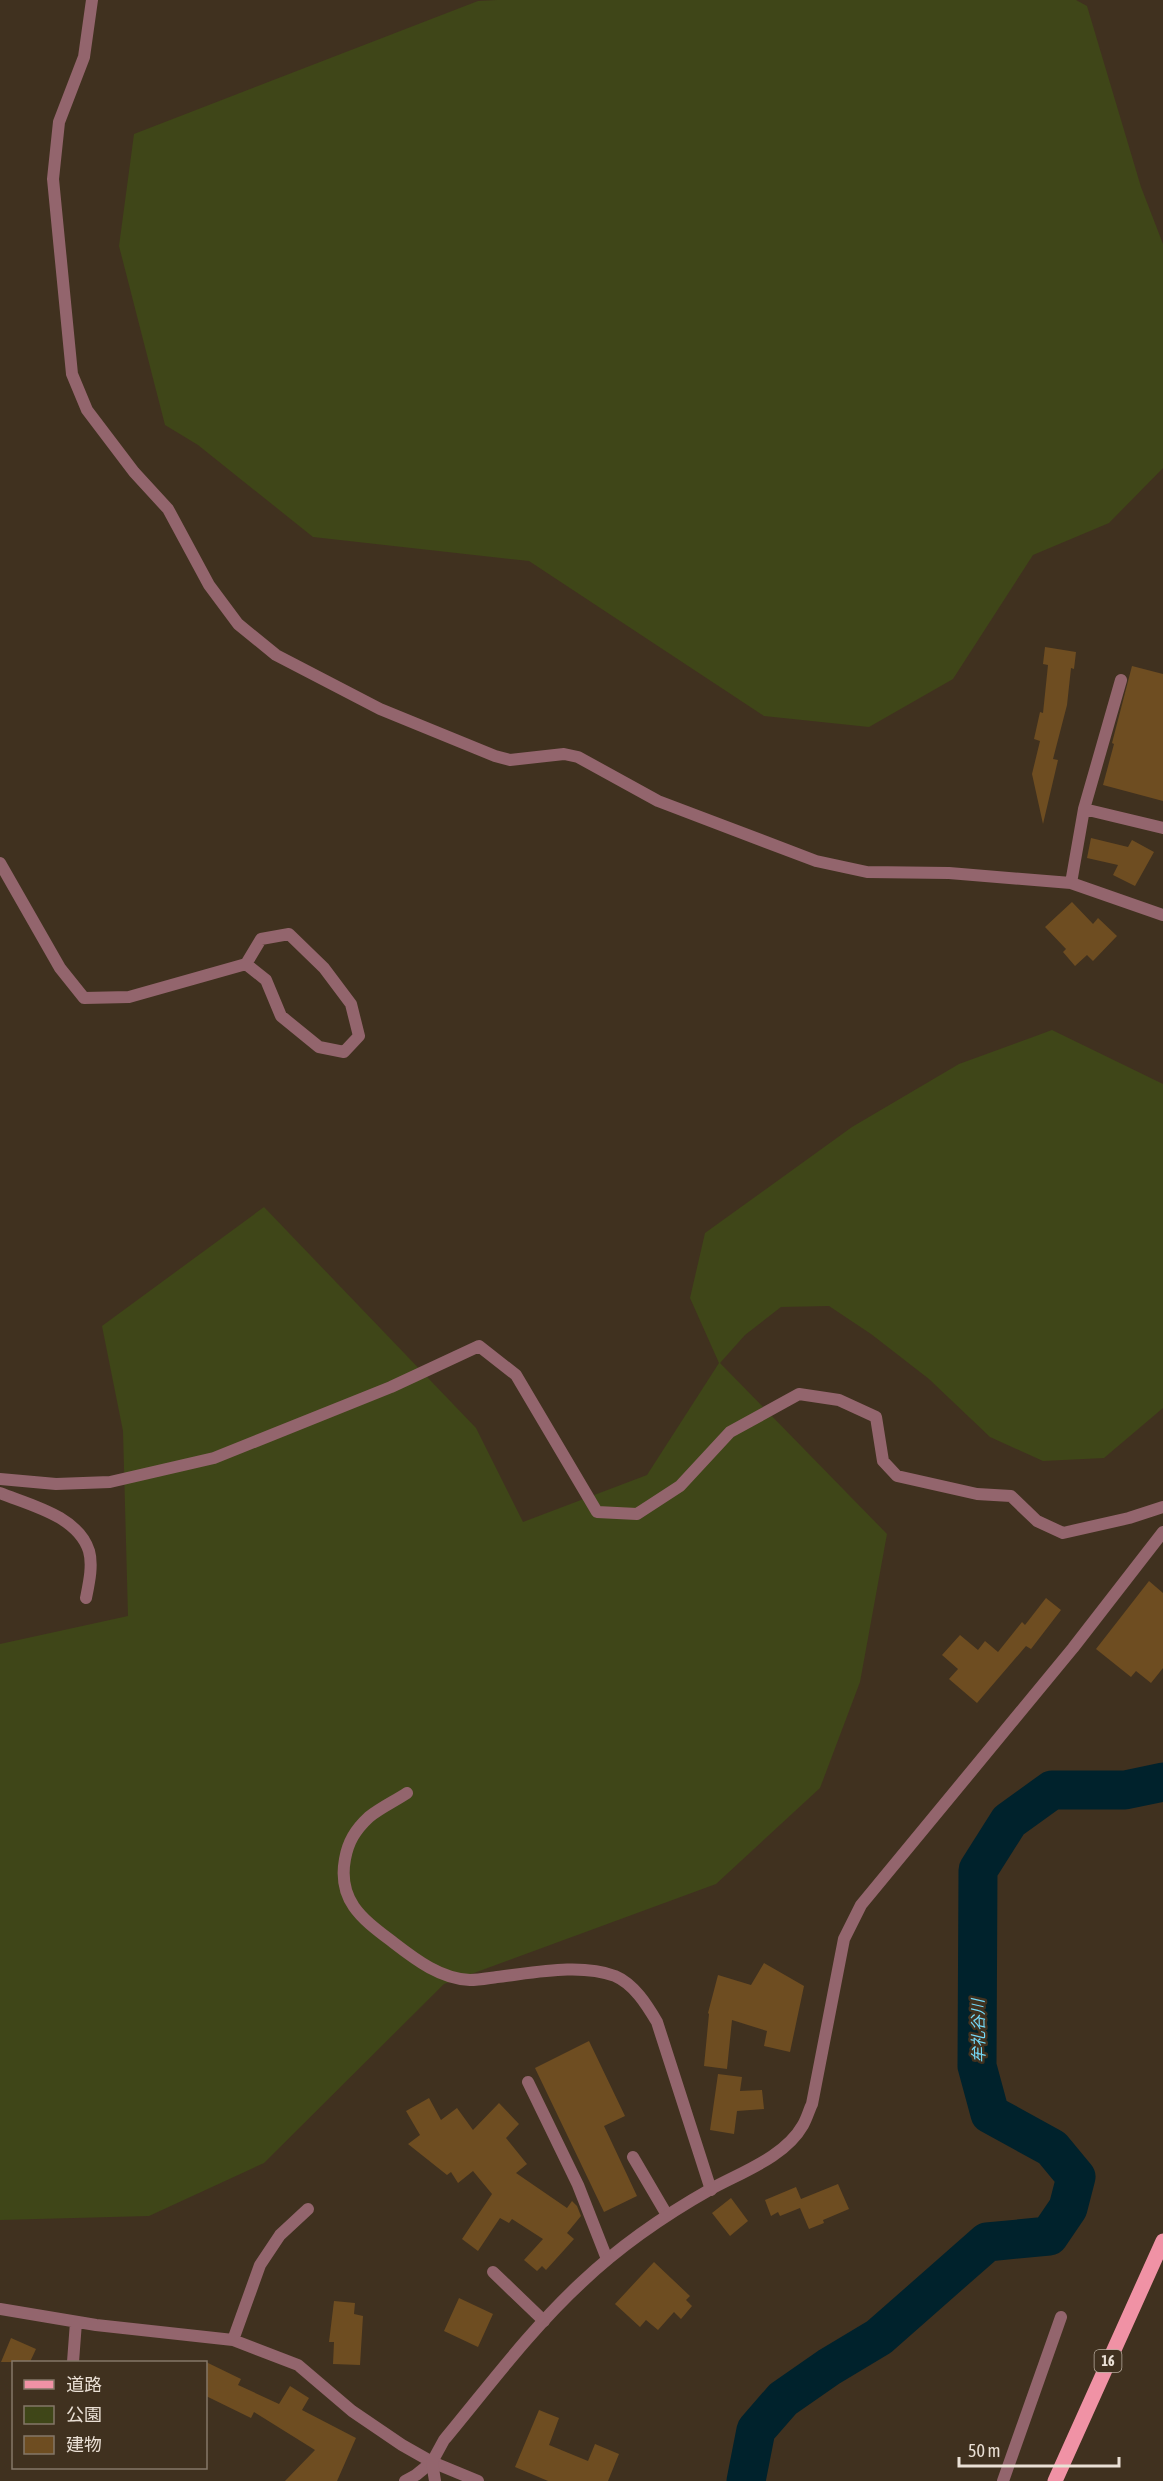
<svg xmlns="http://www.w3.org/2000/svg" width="1163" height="2481" font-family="'Asap Condensed','Noto Sans JP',sans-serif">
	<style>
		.green { fill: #3f4618 }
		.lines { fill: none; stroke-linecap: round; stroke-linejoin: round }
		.river { stroke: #00222c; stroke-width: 39 }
		.building { fill: #6e4d21 }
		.minor { stroke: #93656d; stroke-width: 12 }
		.tertiary { stroke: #93656d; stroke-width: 12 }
		.primary { stroke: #f092a5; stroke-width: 15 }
		.labels { text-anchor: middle; stroke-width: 5; stroke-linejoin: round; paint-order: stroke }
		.shield { fill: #40311f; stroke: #b7ac9e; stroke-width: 1.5 }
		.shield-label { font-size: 14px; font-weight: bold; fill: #eae0d5 }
		.water-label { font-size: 16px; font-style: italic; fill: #74d9f9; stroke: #40311f }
	</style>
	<rect width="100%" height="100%" fill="#40311f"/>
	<path class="green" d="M 497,0 L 1076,0 L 1087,6 L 1141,187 L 1163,244 L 1163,468 L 1109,523 L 1033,555 L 953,679 L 869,727 L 764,716 L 529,561 L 313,537 L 198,445 L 165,425 L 119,246 L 134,134 L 478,1 Z
		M 1052,1030 L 1163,1084 L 1163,1408 L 1104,1458 L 1043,1461 L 990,1437 L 929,1379 L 871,1334 L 829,1306 L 781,1307 L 745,1335 L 720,1363 L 887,1534 L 860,1682 L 820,1788 L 716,1884 L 444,1984 L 264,2163 L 149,2216 L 0,2220 L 0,1644 L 128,1616 L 123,1431 L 102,1326 L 264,1207 L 476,1428 L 523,1522 L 647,1475 L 719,1363 L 690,1298 L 705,1233 L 852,1127 L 959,1064 Z"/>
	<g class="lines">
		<path class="river" d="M 746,2481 L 756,2430 L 783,2399 L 829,2367 L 879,2337 L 987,2242 L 1049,2236 L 1068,2208 L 1076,2177 L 1052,2148 L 990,2114 L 977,2066 L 978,1870 L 1009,1821 L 1052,1790 L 1125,1790 L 1163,1782"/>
	</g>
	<path class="building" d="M 1045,647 L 1076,652 L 1074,669 L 1071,668 L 1067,705 L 1053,759 L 1058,760 L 1043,824 L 1032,774 L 1040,741 L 1034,739 L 1040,712 L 1043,713 L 1048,665 L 1043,664 Z
		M 1132,666 L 1163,674 L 1163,801 L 1103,785 L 1114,744 L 1112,743 Z
		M 1091,838 L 1128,847 L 1132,840 L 1154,852 L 1135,886 L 1113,875 L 1118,865 L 1087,858 Z
		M 1072,902 L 1093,924 L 1098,918 L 1117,936 L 1093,961 L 1087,955 L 1075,966 L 1063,952 L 1066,949 L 1045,927 Z
		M 1149,1581 L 1163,1593 L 1163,1668 L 1151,1683 L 1136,1671 L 1131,1677 L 1096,1649 Z
		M 1046,1598 L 1061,1610 L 1031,1649 L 1026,1646 L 977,1703 L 949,1679 L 958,1669 L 942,1655 L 960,1635 L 978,1650 L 985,1641 L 998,1652 L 1022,1622 L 1025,1625 Z
		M 764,1963 L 804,1986 L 790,2052 L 764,2046 L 767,2031 L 732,2020 L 727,2069 L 704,2066 L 709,2014 L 708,2013 L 718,1975 L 751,1985 Z
		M 589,2041 L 625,2116 L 604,2126 L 637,2196 L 604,2212 L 535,2068 Z
		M 718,2074 L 742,2077 L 740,2091 L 762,2090 L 764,2109 L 737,2111 L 734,2134 L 710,2130 Z
		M 429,2098 L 441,2120 L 457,2108 L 473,2130 L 499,2103 L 519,2124 L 506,2138 L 527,2164 L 516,2173 L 567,2208 L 572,2201 L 577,2206 L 581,2216 L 567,2233 L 574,2239 L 546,2270 L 542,2266 L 537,2271 L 524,2260 L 543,2239 L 512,2219 L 509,2223 L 500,2218 L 478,2251 L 462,2239 L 492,2194 L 473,2171 L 458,2183 L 451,2172 L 447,2175 L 408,2144 L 420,2135 L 406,2111 Z
		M 838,2184 L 849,2209 L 823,2220 L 824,2223 L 809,2229 L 800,2208 L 780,2216 L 778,2212 L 771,2216 L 765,2200 L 796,2187 L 801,2199 Z
		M 731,2198 L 748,2221 L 730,2236 L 712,2213 Z
		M 654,2262 L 690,2296 L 686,2300 L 692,2306 L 681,2319 L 674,2312 L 658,2330 L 646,2320 L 640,2327 L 615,2304 Z
		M 459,2298 L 493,2314 L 478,2347 L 444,2331 Z
		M 334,2301 L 355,2303 L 354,2314 L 363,2316 L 360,2365 L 333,2364 L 334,2342 L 329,2342 Z
		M 11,2338 L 36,2349 L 30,2362 L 1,2362 Z
		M 206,2362 L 241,2379 L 238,2385 L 279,2404 L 290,2386 L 309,2398 L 302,2410 L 356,2438 L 337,2481 L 285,2481 L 315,2450 L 254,2412 L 251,2418 L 206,2396 Z
		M 539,2410 L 559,2418 L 549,2445 L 588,2461 L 595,2444 L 619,2454 L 608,2481 L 548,2481 L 515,2467 Z"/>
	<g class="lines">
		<path class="minor" d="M 92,0 L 84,57 L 59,122 L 53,179 L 72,374 L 87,410 L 134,472 L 168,509 L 209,585 L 238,624 L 276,655 L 380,709 L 495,756 L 510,760 L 564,754 L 578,757 L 658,801 L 816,861 L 867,872 L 949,873 L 1071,883 L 1163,915
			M 1084,809 L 1121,680
			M 0,863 L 60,968 L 84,998 L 129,997 L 246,964 L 261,939 L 289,934 L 324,968 L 351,1004 L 359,1036 L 344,1052 L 319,1047 L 281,1016 L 266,980 L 246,964
			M 1071,883 L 1084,809 L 1163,828
			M 0,1479 L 56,1484 L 110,1482 L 214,1458 L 391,1387 L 479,1346 L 516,1375 L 597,1512 L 637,1514 L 680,1486 L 730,1432 L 799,1394 L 839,1400 L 876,1417 L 883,1461 L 897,1476 L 977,1494 L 1011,1496 L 1037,1521 L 1063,1533 L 1129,1518 L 1163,1507
			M 0,1493 C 30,1505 78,1516 89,1551 C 93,1565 89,1583 86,1598
			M 407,1793 C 395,1801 380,1808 369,1817 C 355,1830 348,1842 345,1859 C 337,1902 364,1920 394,1943 C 416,1960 441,1979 470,1980 C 479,1980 489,1978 497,1977 C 533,1973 580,1963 615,1976 C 634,1984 647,2005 657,2022 L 711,2190
			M 528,2082 L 578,2185 L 607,2259
			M 633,2157 L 667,2215
			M 493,2272 L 544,2321
			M 0,2309 L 96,2325 L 233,2340 L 298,2365 L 352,2411 L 402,2445 L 432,2462 L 478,2481
			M 233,2340 L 260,2265 L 280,2235 L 308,2209
			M 73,2362 L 76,2322
			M 405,2481 L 416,2475 L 432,2462
			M 1003,2481 L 1061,2317"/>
		<path class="tertiary" d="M 435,2481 L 432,2462 L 444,2440 C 488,2387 531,2329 582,2282 C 620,2246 665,2215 711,2189 C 742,2172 785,2157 803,2125 C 807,2118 809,2110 812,2104 L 844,1939 L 861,1905 L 1073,1648 L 1163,1532"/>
		<path class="primary" d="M 1055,2481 L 1163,2241"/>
	</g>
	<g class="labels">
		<rect class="shield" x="1094.5" y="2350" width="27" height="22" rx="4.5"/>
		<g class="shield-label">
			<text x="1108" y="2366">16</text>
		</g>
		<g class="water-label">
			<text transform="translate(978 2031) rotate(-91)" y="6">牟礼谷川</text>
		</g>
	</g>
	<rect x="12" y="2361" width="195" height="108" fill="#40311f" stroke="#847768" stroke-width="1.5"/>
	<rect x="24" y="2380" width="30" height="9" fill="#f092a5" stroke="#847768" stroke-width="1.5"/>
	<text x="66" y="2391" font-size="18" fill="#eae0d5">道路</text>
	<rect x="24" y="2406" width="30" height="18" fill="#3f4618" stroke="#847768" stroke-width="1.5"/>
	<text x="66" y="2421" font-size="18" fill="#eae0d5">公園</text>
	<rect x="24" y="2436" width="30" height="18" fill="#6e4d21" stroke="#847768" stroke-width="1.5"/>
	<text x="66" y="2451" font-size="18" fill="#eae0d5">建物</text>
	<path d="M959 2457v9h160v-9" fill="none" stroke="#eae0d5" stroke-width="3"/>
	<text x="968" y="2457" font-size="18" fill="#eae0d5" stroke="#40311f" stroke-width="4.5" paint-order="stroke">50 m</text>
</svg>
